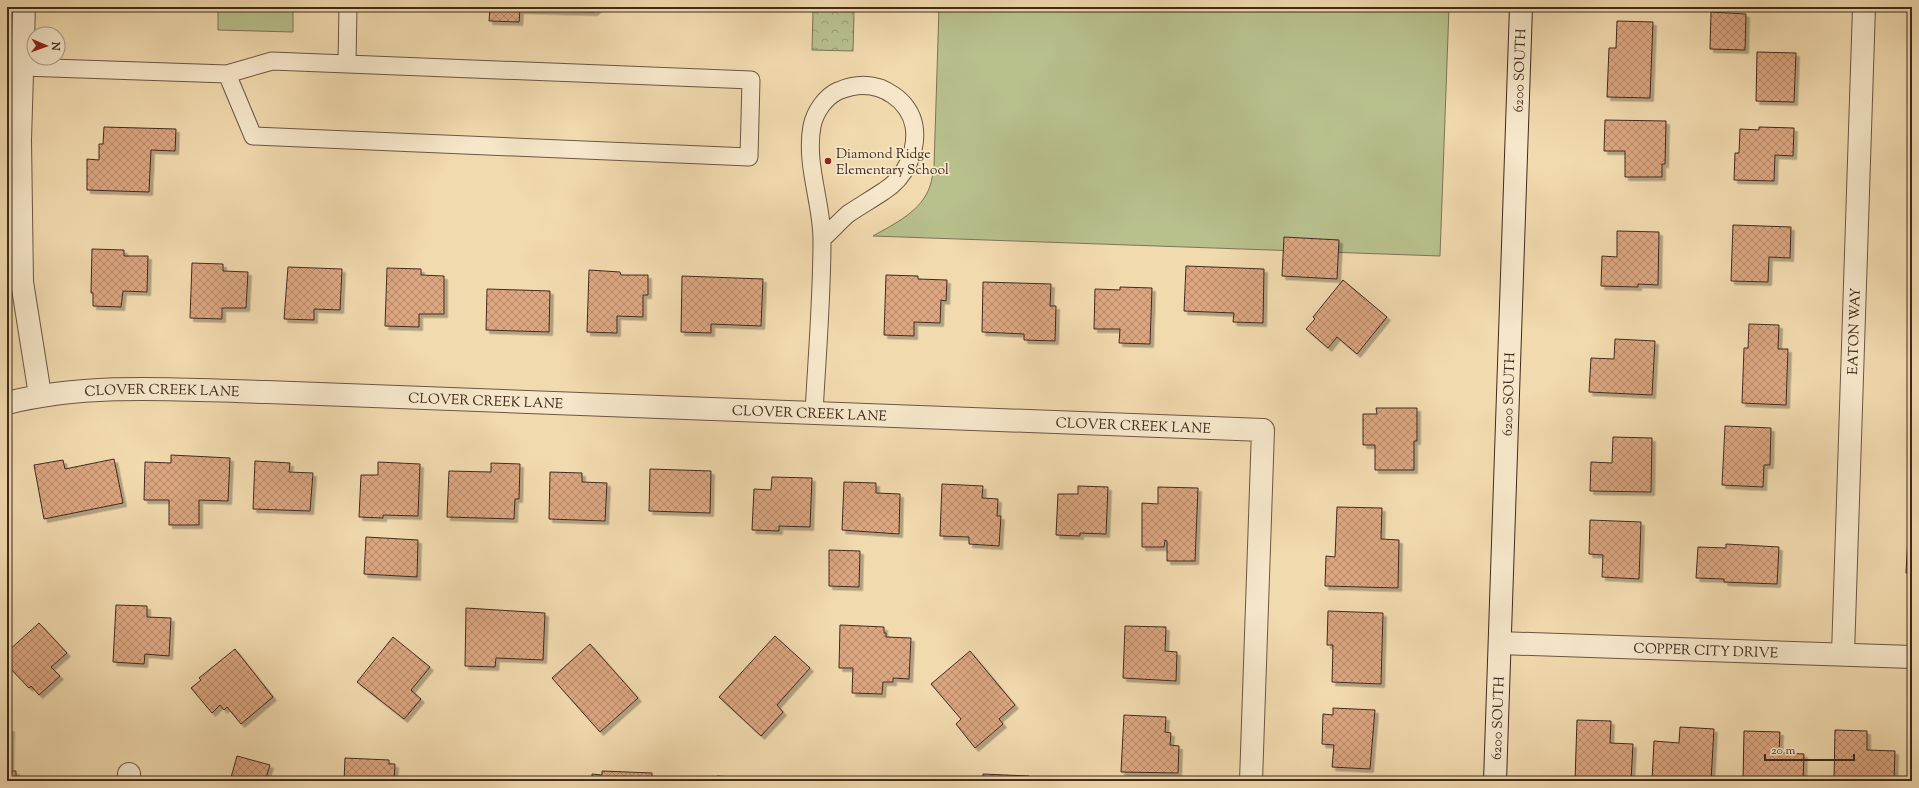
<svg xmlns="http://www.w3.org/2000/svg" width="1919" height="788" font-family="'Sorts Mill Goudy',serif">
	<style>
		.green { fill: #b8c08c; stroke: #7c7555 }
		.forest { fill: url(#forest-crowns); stroke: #7c7555 }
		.building { fill: url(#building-cross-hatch); stroke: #402a1e; filter: url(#shadow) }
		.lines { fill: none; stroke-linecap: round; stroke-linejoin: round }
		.service-casing { stroke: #6c5642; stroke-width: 19 }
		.minor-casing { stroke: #6c5642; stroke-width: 24 }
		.secondary-casing { stroke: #402a1e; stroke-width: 24 }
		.service { stroke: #f6e7ca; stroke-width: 17 }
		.minor { stroke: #f6e7ca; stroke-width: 22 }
		.secondary { stroke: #f6e7ca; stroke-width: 22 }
		.poi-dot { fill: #8f2418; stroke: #f6e7ca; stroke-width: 1.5 }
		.labels { text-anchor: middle; stroke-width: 3.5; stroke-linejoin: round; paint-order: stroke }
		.street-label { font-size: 14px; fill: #402a1e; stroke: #f6e7ca }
		.poi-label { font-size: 14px; fill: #402a1e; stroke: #f6e7ca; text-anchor: start }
	</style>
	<defs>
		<pattern id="forest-crowns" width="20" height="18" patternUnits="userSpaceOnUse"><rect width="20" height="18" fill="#b8c08c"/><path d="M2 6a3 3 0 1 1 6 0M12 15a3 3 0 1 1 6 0" fill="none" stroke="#979c72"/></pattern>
		<pattern id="building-cross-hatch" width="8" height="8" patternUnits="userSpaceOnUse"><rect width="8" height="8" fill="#dba680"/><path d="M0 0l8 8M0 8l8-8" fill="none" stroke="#b38768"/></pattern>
		<filter id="shadow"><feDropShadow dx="3.5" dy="3.5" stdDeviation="0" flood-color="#0004"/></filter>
	</defs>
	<rect width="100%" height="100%" fill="#f1daae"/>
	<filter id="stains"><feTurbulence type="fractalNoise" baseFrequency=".005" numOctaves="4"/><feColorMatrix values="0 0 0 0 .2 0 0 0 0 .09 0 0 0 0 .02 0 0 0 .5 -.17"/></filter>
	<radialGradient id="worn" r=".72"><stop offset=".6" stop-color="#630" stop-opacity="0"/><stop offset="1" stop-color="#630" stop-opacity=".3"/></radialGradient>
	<path class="green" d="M 218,7 L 293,7 L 293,32 L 218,30 Z
		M 939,7 L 1449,7 L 1440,256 L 873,236 C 894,224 922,211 930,186 C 932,180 933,173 934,167 Z"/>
	<path class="forest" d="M 813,11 L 854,12 L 853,51 L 812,50 Z"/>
	<path class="building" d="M 490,7 L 600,7 L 594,12 L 520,10 L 519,22 L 489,21 Z
		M 1711,12 L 1746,14 L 1745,50 L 1710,49 Z
		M 1617,21 L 1653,22 L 1650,98 L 1607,97 L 1609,48 L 1616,48 Z
		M 1757,52 L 1796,53 L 1794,102 L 1756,101 Z
		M 1605,120 L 1666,121 L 1665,164 L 1662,164 L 1662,177 L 1625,177 L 1625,151 L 1604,151 Z
		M 104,127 L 176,129 L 175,151 L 151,150 L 149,192 L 87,190 L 87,159 L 99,160 L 99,144 L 103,144 Z
		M 1759,127 L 1794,128 L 1793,156 L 1775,155 L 1774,181 L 1734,180 L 1735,153 L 1739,153 L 1740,129 L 1759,130 Z
		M 1733,225 L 1791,227 L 1790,258 L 1769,257 L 1768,282 L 1731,281 Z
		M 1617,231 L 1659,232 L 1658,285 L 1638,284 L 1638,287 L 1601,286 L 1602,256 L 1617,257 Z
		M 1284,237 L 1339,240 L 1337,279 L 1282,276 Z
		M 92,249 L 124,250 L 124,256 L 148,256 L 147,292 L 123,291 L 121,307 L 93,306 L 93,293 L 91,293 Z
		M 192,263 L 223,264 L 223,271 L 248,272 L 246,308 L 222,308 L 222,319 L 190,318 Z
		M 1186,266 L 1264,269 L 1263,323 L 1233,322 L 1234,313 L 1184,311 Z
		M 288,267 L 342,269 L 340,310 L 314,309 L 314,320 L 284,319 Z
		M 387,268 L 421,269 L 421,275 L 444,276 L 444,314 L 419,314 L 419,327 L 385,326 Z
		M 589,270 L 620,272 L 621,275 L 648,275 L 648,295 L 643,295 L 643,317 L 617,316 L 617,333 L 587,332 Z
		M 886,275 L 918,276 L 918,279 L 947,280 L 946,301 L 941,300 L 940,323 L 914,322 L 914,336 L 884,335 Z
		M 682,276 L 763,279 L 761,326 L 711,324 L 711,333 L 681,332 Z
		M 1343,280 L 1387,317 L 1357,354 L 1337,337 L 1328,348 L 1306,329 L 1315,319 L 1313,317 Z
		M 983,282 L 1051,284 L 1050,306 L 1056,306 L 1055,341 L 1024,340 L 1024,334 L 982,332 Z
		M 1120,287 L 1152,288 L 1150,344 L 1119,343 L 1120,329 L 1094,329 L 1095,289 L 1120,290 Z
		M 487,289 L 550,291 L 549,332 L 486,330 Z
		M 1749,324 L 1779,325 L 1778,349 L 1788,349 L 1786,405 L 1742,403 L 1744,348 L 1748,348 Z
		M 1615,339 L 1655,341 L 1652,395 L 1589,392 L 1591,358 L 1614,359 Z
		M 1376,408 L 1417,408 L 1417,441 L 1414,441 L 1414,470 L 1375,470 L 1375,445 L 1363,445 L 1363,414 L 1377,414 Z
		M 1725,426 L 1771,428 L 1770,465 L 1764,465 L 1763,487 L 1722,485 Z
		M 1613,437 L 1652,438 L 1651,492 L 1590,491 L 1591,462 L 1612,463 Z
		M 171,455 L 230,458 L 228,501 L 199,500 L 199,525 L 169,525 L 169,500 L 144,500 L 145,462 L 171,463 Z
		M 114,459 L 123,503 L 44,519 L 34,465 L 63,460 L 65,469 Z
		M 255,461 L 290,463 L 289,472 L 313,473 L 310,511 L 253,509 Z
		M 378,462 L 420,464 L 418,516 L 383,515 L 383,518 L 359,517 L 361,475 L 378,475 Z
		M 491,463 L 520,464 L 519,499 L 515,499 L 514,519 L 447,517 L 449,471 L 491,472 Z
		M 650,469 L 711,471 L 710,513 L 649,511 Z
		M 550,472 L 582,473 L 582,482 L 607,483 L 605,521 L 549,519 Z
		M 772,477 L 812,478 L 810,527 L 779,526 L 779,531 L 752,530 L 754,489 L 771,490 Z
		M 844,482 L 876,483 L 876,493 L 900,494 L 899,534 L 842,530 Z
		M 942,484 L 983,486 L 982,498 L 998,499 L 997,516 L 1001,516 L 999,546 L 969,544 L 969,537 L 940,536 Z
		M 1078,486 L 1108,487 L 1106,534 L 1080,533 L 1080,536 L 1056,535 L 1058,494 L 1078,494 Z
		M 1158,487 L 1198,488 L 1195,561 L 1167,561 L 1167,541 L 1165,540 L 1164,547 L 1142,547 L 1142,503 L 1158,504 Z
		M 1337,507 L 1382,508 L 1381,539 L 1399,540 L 1398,588 L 1325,586 L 1326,556 L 1335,557 Z
		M 1590,520 L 1641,522 L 1639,579 L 1602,577 L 1603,555 L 1589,554 Z
		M 1908,536 L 1912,536 L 1912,573 L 1906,573 Z
		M 366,537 L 418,540 L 417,577 L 364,574 Z
		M 1726,544 L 1779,547 L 1777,584 L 1724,582 L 1724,579 L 1696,578 L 1698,547 L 1726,548 Z
		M 829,550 L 860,551 L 859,587 L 829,586 Z
		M 116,605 L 147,606 L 147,617 L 171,618 L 169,656 L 145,654 L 144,664 L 113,662 Z
		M 466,608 L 545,613 L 543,660 L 496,658 L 495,667 L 465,666 Z
		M 1328,611 L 1383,613 L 1381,684 L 1332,682 L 1333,645 L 1327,645 Z
		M 39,623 L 67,653 L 51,667 L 60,676 L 39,695 L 31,686 L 29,688 L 7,665 L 7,652 Z
		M 840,625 L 884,627 L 884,633 L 886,633 L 886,637 L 911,638 L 909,679 L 893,678 L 893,682 L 883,682 L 882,694 L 852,693 L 853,668 L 839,668 Z
		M 1125,626 L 1166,627 L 1165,651 L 1177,652 L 1176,681 L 1123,678 Z
		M 775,636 L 810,668 L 777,705 L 783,712 L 761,736 L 719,697 Z
		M 393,637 L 430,667 L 411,690 L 421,699 L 404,719 L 357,682 Z
		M 590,644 L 638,698 L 600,732 L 552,678 Z
		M 235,649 L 273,697 L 241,724 L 227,707 L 224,710 L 220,705 L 212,713 L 191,688 L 201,680 L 199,678 Z
		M 970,651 L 1015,705 L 999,719 L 1003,724 L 975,748 L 956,724 L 961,719 L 931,684 Z
		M 1333,708 L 1375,710 L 1370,769 L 1332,767 L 1334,745 L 1322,744 L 1323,714 L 1333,715 Z
		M 1124,715 L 1166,717 L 1165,732 L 1171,733 L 1170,745 L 1179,746 L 1178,773 L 1121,772 Z
		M 1577,720 L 1611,721 L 1610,743 L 1633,744 L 1631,781 L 1575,781 Z
		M 1680,727 L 1714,729 L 1711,781 L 1652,781 L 1654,741 L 1679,743 Z
		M 7,728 L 11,728 L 10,771 L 16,771 L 16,781 L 7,781 Z
		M 1835,730 L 1867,731 L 1867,750 L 1895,751 L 1894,781 L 1834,781 Z
		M 1744,731 L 1780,732 L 1779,753 L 1804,754 L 1803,781 L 1743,781 Z
		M 237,756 L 270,765 L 265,781 L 230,781 Z
		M 345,758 L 389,760 L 389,764 L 395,764 L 394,781 L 344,781 Z
		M 602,771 L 652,773 L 652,781 L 592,781 L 592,774 L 602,775 Z
		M 983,774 L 1029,776 L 1029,781 L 983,781 Z
		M 717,776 L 765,779 L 771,781 L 717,781 Z"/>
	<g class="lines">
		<g class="service-casing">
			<path id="service" d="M 347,63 L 348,7
				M 22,67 L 227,74 L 272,61 L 751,80 L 749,157 L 253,136 L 227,74
				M 814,413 C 817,356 822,298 822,240 C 822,202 805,165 812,126 C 815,112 825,97 838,91 C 857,83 876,83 893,95 C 904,102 912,114 914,126 C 918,151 905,178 884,191 C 872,199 860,206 848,214 C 839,222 831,231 822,239"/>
		</g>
		<g class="minor-casing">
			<g id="minor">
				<path d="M 24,7 L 20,140 L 22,282 L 40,395"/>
				<path id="s1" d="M 7,403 C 92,382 180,390 267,392 L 1263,430 L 1251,781"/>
				<path id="s2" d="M 1500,643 L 1912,657"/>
				<path id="s3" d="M 1843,654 L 1864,7"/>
				<path d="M 129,781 L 129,774"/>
			</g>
		</g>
		<g class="secondary-casing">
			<g id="secondary">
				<path id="s4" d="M 1495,781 L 1521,7"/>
			</g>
		</g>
		<use href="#service" class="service"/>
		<use href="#minor" class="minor"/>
		<use href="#secondary" class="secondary"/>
	</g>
	<circle class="poi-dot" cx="828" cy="161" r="4"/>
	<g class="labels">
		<g class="street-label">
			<text dy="5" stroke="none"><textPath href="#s4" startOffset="711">6200 SOUTH</textPath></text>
			<text dy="5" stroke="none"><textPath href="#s3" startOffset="323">EATON WAY</textPath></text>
			<text dy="5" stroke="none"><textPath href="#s1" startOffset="156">CLOVER CREEK LANE</textPath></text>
			<text dy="5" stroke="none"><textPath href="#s4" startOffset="387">6200 SOUTH</textPath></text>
			<text dy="5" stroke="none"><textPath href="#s1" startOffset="480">CLOVER CREEK LANE</textPath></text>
			<text dy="5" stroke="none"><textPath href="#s1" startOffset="804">CLOVER CREEK LANE</textPath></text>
			<text dy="5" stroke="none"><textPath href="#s1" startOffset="1128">CLOVER CREEK LANE</textPath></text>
			<text dy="5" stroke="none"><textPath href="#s2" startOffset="206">COPPER CITY DRIVE</textPath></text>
			<text dy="5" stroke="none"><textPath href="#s4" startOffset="63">6200 SOUTH</textPath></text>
		</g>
		<g class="poi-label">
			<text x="836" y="158">Diamond Ridge<tspan x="836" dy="16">Elementary School</tspan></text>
		</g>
	</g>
	<rect width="1919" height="788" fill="none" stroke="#f1daae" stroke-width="24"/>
	<rect x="8" y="8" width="1903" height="772" fill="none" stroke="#402a1e" stroke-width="2"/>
	<rect x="12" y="12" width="1895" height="764" fill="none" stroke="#402a1e"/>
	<g transform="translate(46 46) rotate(92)"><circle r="19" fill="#f6e7ca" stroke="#ad9b85"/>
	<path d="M0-3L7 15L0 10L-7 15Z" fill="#8f2418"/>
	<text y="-6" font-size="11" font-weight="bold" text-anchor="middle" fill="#402a1e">N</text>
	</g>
	<path d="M1765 754v6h89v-6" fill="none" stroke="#402a1e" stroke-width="2"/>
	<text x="1771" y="754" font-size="12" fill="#402a1e" stroke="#f6e7ca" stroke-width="3" paint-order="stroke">20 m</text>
	<rect width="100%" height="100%" filter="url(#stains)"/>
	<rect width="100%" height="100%" fill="url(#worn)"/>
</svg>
